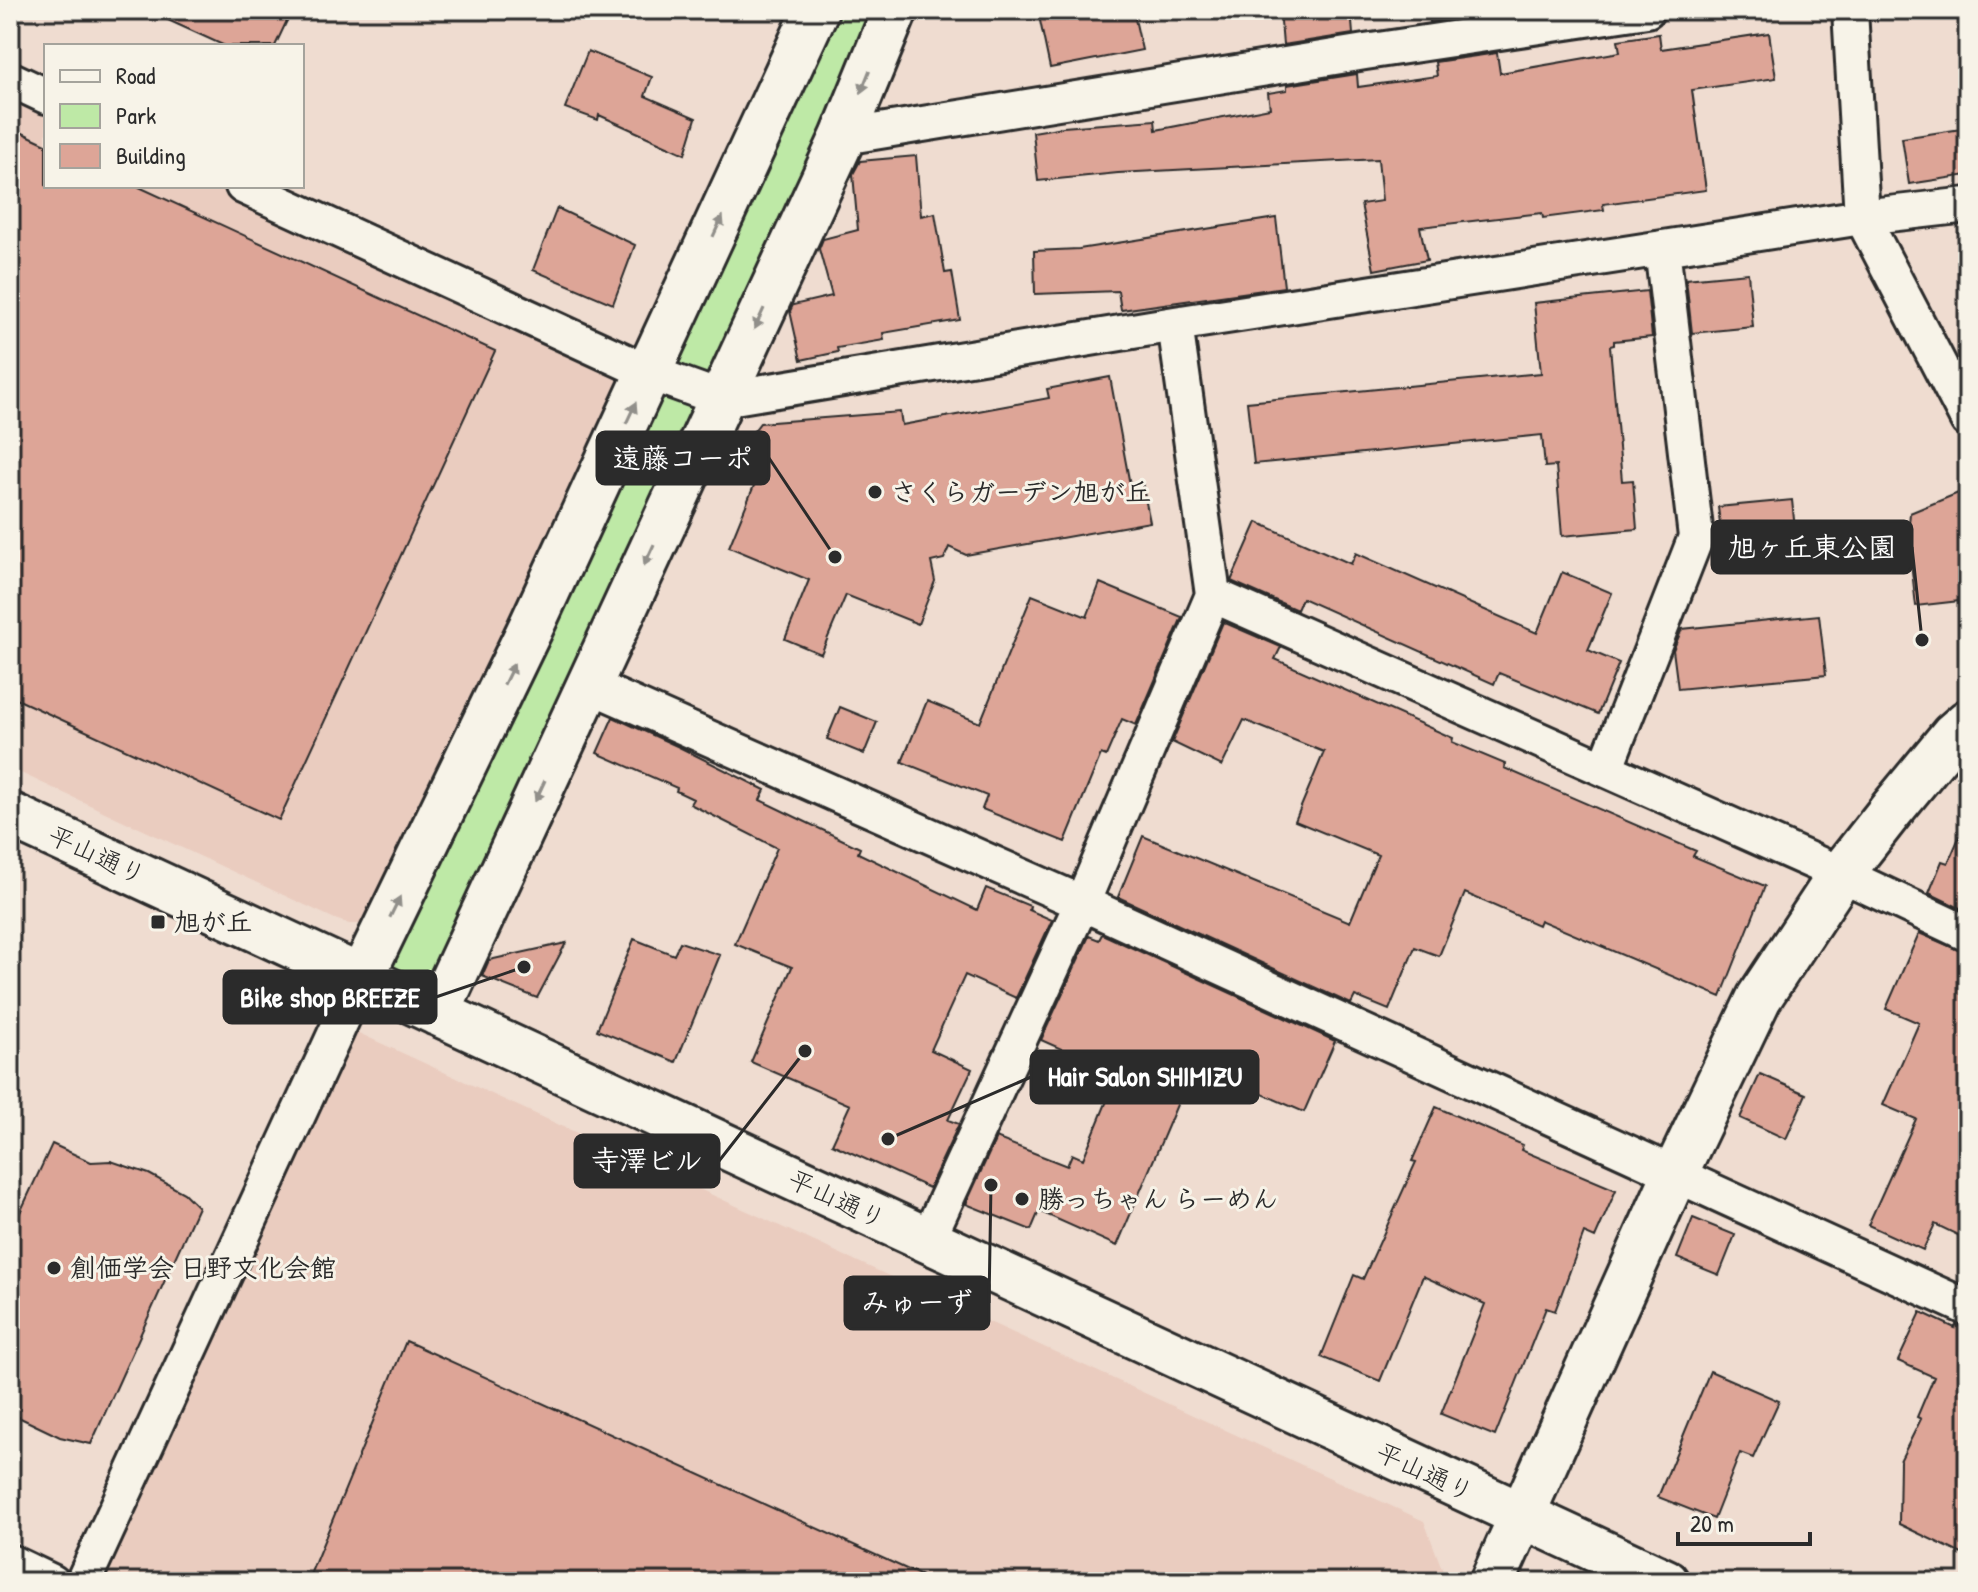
<svg xmlns="http://www.w3.org/2000/svg" width="1978" height="1592" font-family="'Patrick Hand','Klee One',sans-serif">
	<style>
		.built { fill: #eaccbf }
		.green { fill: #bee9a6; stroke: #748a68; stroke-width: 2 }
		.building { fill: #dda597; stroke: #2b2b2b; stroke-width: 2 }
		.lines { fill: none; stroke-linecap: round; stroke-linejoin: round }
		.street-casing { stroke: #2b2b2b; stroke-width: 40 }
		.secondary-casing { stroke: #2b2b2b; stroke-width: 50 }
		.street { stroke: #f7f3e8; stroke-width: 34 }
		.secondary { stroke: #f7f3e8; stroke-width: 44 }
		.oneway { fill: #918f8a }
		.poi-dot { fill: #2b2b2b; stroke: #f7f3e8; stroke-width: 3 }
		.labels { text-anchor: middle; stroke-width: 6; stroke-linejoin: round; paint-order: stroke }
		.poi-label { font-size: 26px; font-weight: bold; fill: #2b2b2b; stroke: #f7f3e8; text-anchor: start }
		.street-label { font-size: 26px; fill: #2b2b2b; stroke: #f7f3e8 }
		.leader { fill: none; stroke: #2b2b2b; stroke-width: 3 }
		.callout-dot { fill: #2b2b2b; stroke: #f7f3e8; stroke-width: 3 }
		.callout { fill: #2b2b2b; stroke: #2b2b2b; stroke-width: 3 }
		.callout-label { font-size: 28px; text-anchor: middle; font-weight: bold; fill: #fff }
	</style>
	<rect width="100%" height="100%" fill="#efdcd0"/>
	<filter id="ink" filterUnits="userSpaceOnUse"><feTurbulence type="fractalNoise" baseFrequency=".0125" numOctaves="2"/><feDisplacementMap in="SourceGraphic" scale="16" xChannelSelector="R" yChannelSelector="G"/><feConvolveMatrix kernelMatrix="1 2 1 2 8 2 1 2 1" color-interpolation-filters="sRGB"/></filter>
	<g filter="url(#ink)">
		<path class="built" d="M 10,79 L 46,96 L 46,186 L 243,186 L 628,362 L 370,924 L 349,924 L 335,919 L 10,768 Z
			M 339,1024 L 1424,1521 L 1447,1582 L 83,1582 Z"/>
		<path class="green" d="M 816,10 L 895,10 L 437,1013 L 361,978 Z"/>
		<path class="building" d="M 146,10 L 292,10 L 275,46 L 225,46 Z
			M 1068,10 L 1133,10 L 1142,50 L 1050,68 L 1039,16 Z
			M 1280,10 L 1351,10 L 1353,34 L 1283,45 Z
			M 1429,10 L 1491,10 L 1491,13 L 1430,22 Z
			M 1769,33 L 1776,78 L 1692,90 L 1706,190 L 1603,204 L 1604,210 L 1543,218 L 1542,213 L 1420,227 L 1427,260 L 1374,270 L 1361,204 L 1382,201 L 1378,159 L 1118,173 L 1038,181 L 1033,132 L 1063,127 L 1155,120 L 1156,130 L 1270,108 L 1268,93 L 1287,90 L 1287,85 L 1357,74 L 1358,87 L 1437,76 L 1435,62 L 1497,53 L 1500,73 L 1620,52 L 1618,40 L 1659,34 L 1661,49 Z
			M 588,51 L 652,77 L 645,96 L 696,118 L 685,154 L 599,115 L 598,120 L 565,108 Z
			M 10,127 L 46,144 L 46,186 L 137,186 L 495,351 L 279,820 L 10,696 Z
			M 1968,128 L 1968,175 L 1909,184 L 1902,138 Z
			M 916,156 L 921,216 L 935,213 L 945,273 L 952,272 L 960,320 L 883,333 L 884,340 L 837,348 L 838,352 L 801,360 L 790,311 L 793,305 L 832,296 L 819,249 L 823,239 L 858,230 L 853,174 L 860,161 Z
			M 557,208 L 635,245 L 613,304 L 533,270 Z
			M 1276,218 L 1284,287 L 1121,310 L 1118,291 L 1035,294 L 1034,251 L 1079,249 Z
			M 1748,273 L 1753,327 L 1692,333 L 1686,279 Z
			M 1647,291 L 1652,337 L 1614,341 L 1614,345 L 1610,346 L 1622,481 L 1633,480 L 1637,529 L 1562,536 L 1556,466 L 1545,467 L 1542,435 L 1254,464 L 1247,402 L 1541,373 L 1534,303 Z
			M 1110,377 L 1130,485 L 1142,483 L 1150,522 L 966,555 L 949,547 L 944,559 L 931,562 L 935,581 L 918,624 L 846,595 L 821,654 L 785,639 L 809,580 L 729,547 L 764,461 L 740,449 L 760,423 L 900,412 L 902,425 L 1049,398 L 1047,389 Z
			M 1968,489 L 1968,600 L 1916,606 L 1908,536 L 1910,513 Z
			M 1792,500 L 1797,549 L 1724,556 L 1718,507 Z
			M 1257,522 L 1351,564 L 1356,553 L 1537,633 L 1562,572 L 1612,593 L 1588,650 L 1619,663 L 1598,714 L 1499,673 L 1494,684 L 1302,598 L 1297,610 L 1231,581 Z
			M 1100,583 L 1182,617 L 1136,725 L 1122,719 L 1106,756 L 1101,754 L 1065,842 L 982,809 L 987,796 L 902,762 L 927,701 L 980,723 L 1032,595 L 1087,617 Z
			M 1819,615 L 1826,675 L 1678,689 L 1673,650 L 1682,629 Z
			M 1223,622 L 1281,647 L 1275,659 L 1453,738 L 1452,742 L 1505,764 L 1504,768 L 1696,851 L 1693,856 L 1765,886 L 1721,997 L 1540,920 L 1538,925 L 1465,893 L 1439,956 L 1415,947 L 1389,1010 L 1355,996 L 1351,1004 L 1118,897 L 1143,836 L 1350,922 L 1378,855 L 1295,821 L 1324,752 L 1244,720 L 1222,766 L 1172,742 Z
			M 840,707 L 877,722 L 864,754 L 827,739 Z
			M 613,717 L 679,747 L 765,790 L 760,800 L 860,848 L 858,853 L 977,910 L 986,888 L 1030,906 L 1029,910 L 1052,920 L 1016,998 L 965,975 L 931,1050 L 972,1069 L 948,1120 L 959,1124 L 929,1188 L 832,1144 L 850,1105 L 751,1062 L 792,967 L 735,944 L 777,848 L 690,804 L 693,799 L 676,791 L 677,788 L 597,753 Z
			M 1968,817 L 1968,912 L 1929,893 L 1942,861 L 1948,863 Z
			M 1919,933 L 1968,954 L 1968,1240 L 1935,1224 L 1923,1250 L 1868,1225 L 1916,1119 L 1883,1105 L 1919,1023 L 1886,1009 Z
			M 1102,934 L 1335,1041 L 1304,1112 L 1205,1069 L 1204,1072 L 1193,1067 L 1117,1246 L 1039,1211 L 1031,1230 L 966,1204 L 996,1138 L 1067,1166 L 1072,1154 L 1083,1159 L 1118,1074 L 1041,1040 L 1089,936 L 1099,940 Z
			M 634,939 L 674,955 L 680,942 L 720,955 L 676,1062 L 597,1030 Z
			M 566,943 L 537,998 L 482,976 L 489,960 Z
			M 1760,1074 L 1806,1094 L 1786,1139 L 1740,1118 Z
			M 1436,1107 L 1523,1145 L 1521,1150 L 1616,1190 L 1595,1238 L 1584,1233 L 1555,1311 L 1546,1308 L 1495,1436 L 1441,1414 L 1485,1304 L 1423,1276 L 1380,1381 L 1321,1357 L 1354,1275 L 1363,1279 L 1416,1162 L 1412,1161 Z
			M 52,1144 L 91,1162 L 111,1161 L 149,1174 L 184,1193 L 198,1207 L 91,1444 L 60,1437 L 10,1413 L 10,1234 Z
			M 1693,1218 L 1735,1235 L 1719,1275 L 1677,1258 Z
			M 1921,1312 L 1955,1328 L 1956,1325 L 1968,1328 L 1968,1557 L 1899,1524 L 1900,1461 L 1921,1419 L 1917,1417 L 1934,1377 L 1898,1361 Z
			M 406,1341 L 935,1582 L 307,1582 Z
			M 1710,1371 L 1779,1401 L 1753,1458 L 1740,1453 L 1714,1519 L 1658,1497 Z"/>
		<g class="lines">
			<g class="street-casing">
				<path id="street" d="M 1850,10 L 1862,217 L 1968,420
					M 10,79 L 46,96
					M 843,137 L 1365,52 L 1647,10
					M 243,186 L 650,373 L 722,399 L 1175,324 L 1862,217 L 1968,205
					M 1213,595 L 1841,874 L 1968,934
					M 589,685 L 1082,903 L 1968,1308
					M 1605,769 L 1696,537 L 1662,248
					M 927,1241 L 1082,903 L 1213,595 L 1175,324
					M 10,1562 L 52,1582
					M 83,1582 L 361,978"/>
			</g>
			<g class="secondary-casing">
				<path id="secondary" d="M 10,815 L 1666,1582
					M 361,978 L 530,629 L 816,10
					M 437,1013 L 843,137 L 895,10
					M 1492,1582 L 1675,1174 L 1759,998 L 1841,874 L 1892,809 L 1953,735 L 1968,722"/>
			</g>
			<use href="#street" class="street"/>
			<use href="#secondary" class="secondary"/>
		</g>
		<defs><path id="oneway-solid" d="M-6-.8H1V-3.2L6.5 0L1 3.2V.8H-6Z" transform="scale(2)"/></defs>
		<g class="oneway">
			<use href="#oneway-solid" transform="translate(865 82) rotate(112)"/>
			<use href="#oneway-solid" transform="translate(718 226) rotate(-65)"/>
			<use href="#oneway-solid" transform="translate(759 319) rotate(115)"/>
			<use href="#oneway-solid" transform="translate(631 413) rotate(-65)"/>
			<use href="#oneway-solid" transform="translate(649 555) rotate(115)"/>
			<use href="#oneway-solid" transform="translate(509 674) rotate(-64)"/>
			<use href="#oneway-solid" transform="translate(540 791) rotate(115)"/>
			<use href="#oneway-solid" transform="translate(395 907) rotate(-64)"/>
		</g>
	</g>
	<g class="poi-dot">
		<circle cx="875" cy="492" r="8"/>
		<rect x="150" y="914" width="16" height="16" rx="4"/>
		<circle cx="1022" cy="1199" r="8"/>
		<circle cx="54" cy="1268" r="8"/>
	</g>
	<g class="labels">
		<g class="poi-label">
			<text x="891" y="501">さくらガーデン旭が丘</text>
			<text x="174" y="931">旭が丘</text>
			<text x="1038" y="1208">勝っちゃん らーめん</text>
			<text x="70" y="1277">創価学会 日野文化会館</text>
		</g>
		<g class="street-label">
			<text transform="translate(97 855) rotate(25)" y="9">平山通り</text>
			<text transform="translate(837 1199) rotate(25)" y="9">平山通り</text>
			<text transform="translate(1425 1472) rotate(25)" y="9">平山通り</text>
		</g>
	</g>
	<path class="leader" d="M835 557L769 458M1922 640L1912 547M524 967L436 997M888 1139L1031 1077M805 1051L719 1161M991 1185L989 1303"/>
	<g class="callout-dot">
		<circle cx="835" cy="557" r="8"/>
		<circle cx="1922" cy="640" r="8"/>
		<circle cx="524" cy="967" r="8"/>
		<circle cx="888" cy="1139" r="8"/>
		<circle cx="805" cy="1051" r="8"/>
		<circle cx="991" cy="1185" r="8"/>
	</g>
	<g class="callout">
		<rect x="597" y="432" width="172" height="52" rx="8"/>
		<rect x="1712" y="521" width="200" height="52" rx="8"/>
		<rect x="224" y="971" width="212" height="52" rx="8"/>
		<rect x="1031" y="1051" width="227" height="52" rx="8"/>
		<rect x="575" y="1135" width="144" height="52" rx="8"/>
		<rect x="845" y="1277" width="144" height="52" rx="8"/>
	</g>
	<g class="callout-label">
		<text x="683" y="468">遠藤コーポ</text>
		<text x="1812" y="557">旭ヶ丘東公園</text>
		<text x="330" y="1007">Bike shop BREEZE</text>
		<text x="1145" y="1086">Hair Salon SHIMIZU</text>
		<text x="647" y="1170">寺澤ビル</text>
		<text x="917" y="1312">みゅーず</text>
	</g>
	<rect width="1978" height="1592" fill="none" stroke="#f7f3e8" stroke-width="40"/>
	<rect x="20" y="20" width="1938" height="1552" fill="none" stroke="#2b2b2b" stroke-width="3" filter="url(#ink)"/>
	<rect x="44" y="44" width="260" height="144" fill="#f7f3e8" stroke="#a5a39c" stroke-width="2"/>
	<rect x="60" y="70" width="40" height="12" fill="#f7f3e8" stroke="#a5a39c" stroke-width="2"/>
	<text x="116" y="84" font-size="24" fill="#2b2b2b">Road</text>
	<rect x="60" y="104" width="40" height="24" fill="#bee9a6" stroke="#a5a39c" stroke-width="2"/>
	<text x="116" y="124" font-size="24" fill="#2b2b2b">Park</text>
	<rect x="60" y="144" width="40" height="24" fill="#dda597" stroke="#a5a39c" stroke-width="2"/>
	<text x="116" y="164" font-size="24" fill="#2b2b2b">Building</text>
	<path d="M1678 1532v12h132v-12" fill="none" stroke="#2b2b2b" stroke-width="4"/>
	<text x="1690" y="1532" font-size="24" fill="#2b2b2b" stroke="#f7f3e8" stroke-width="6" paint-order="stroke">20 m</text>
</svg>
